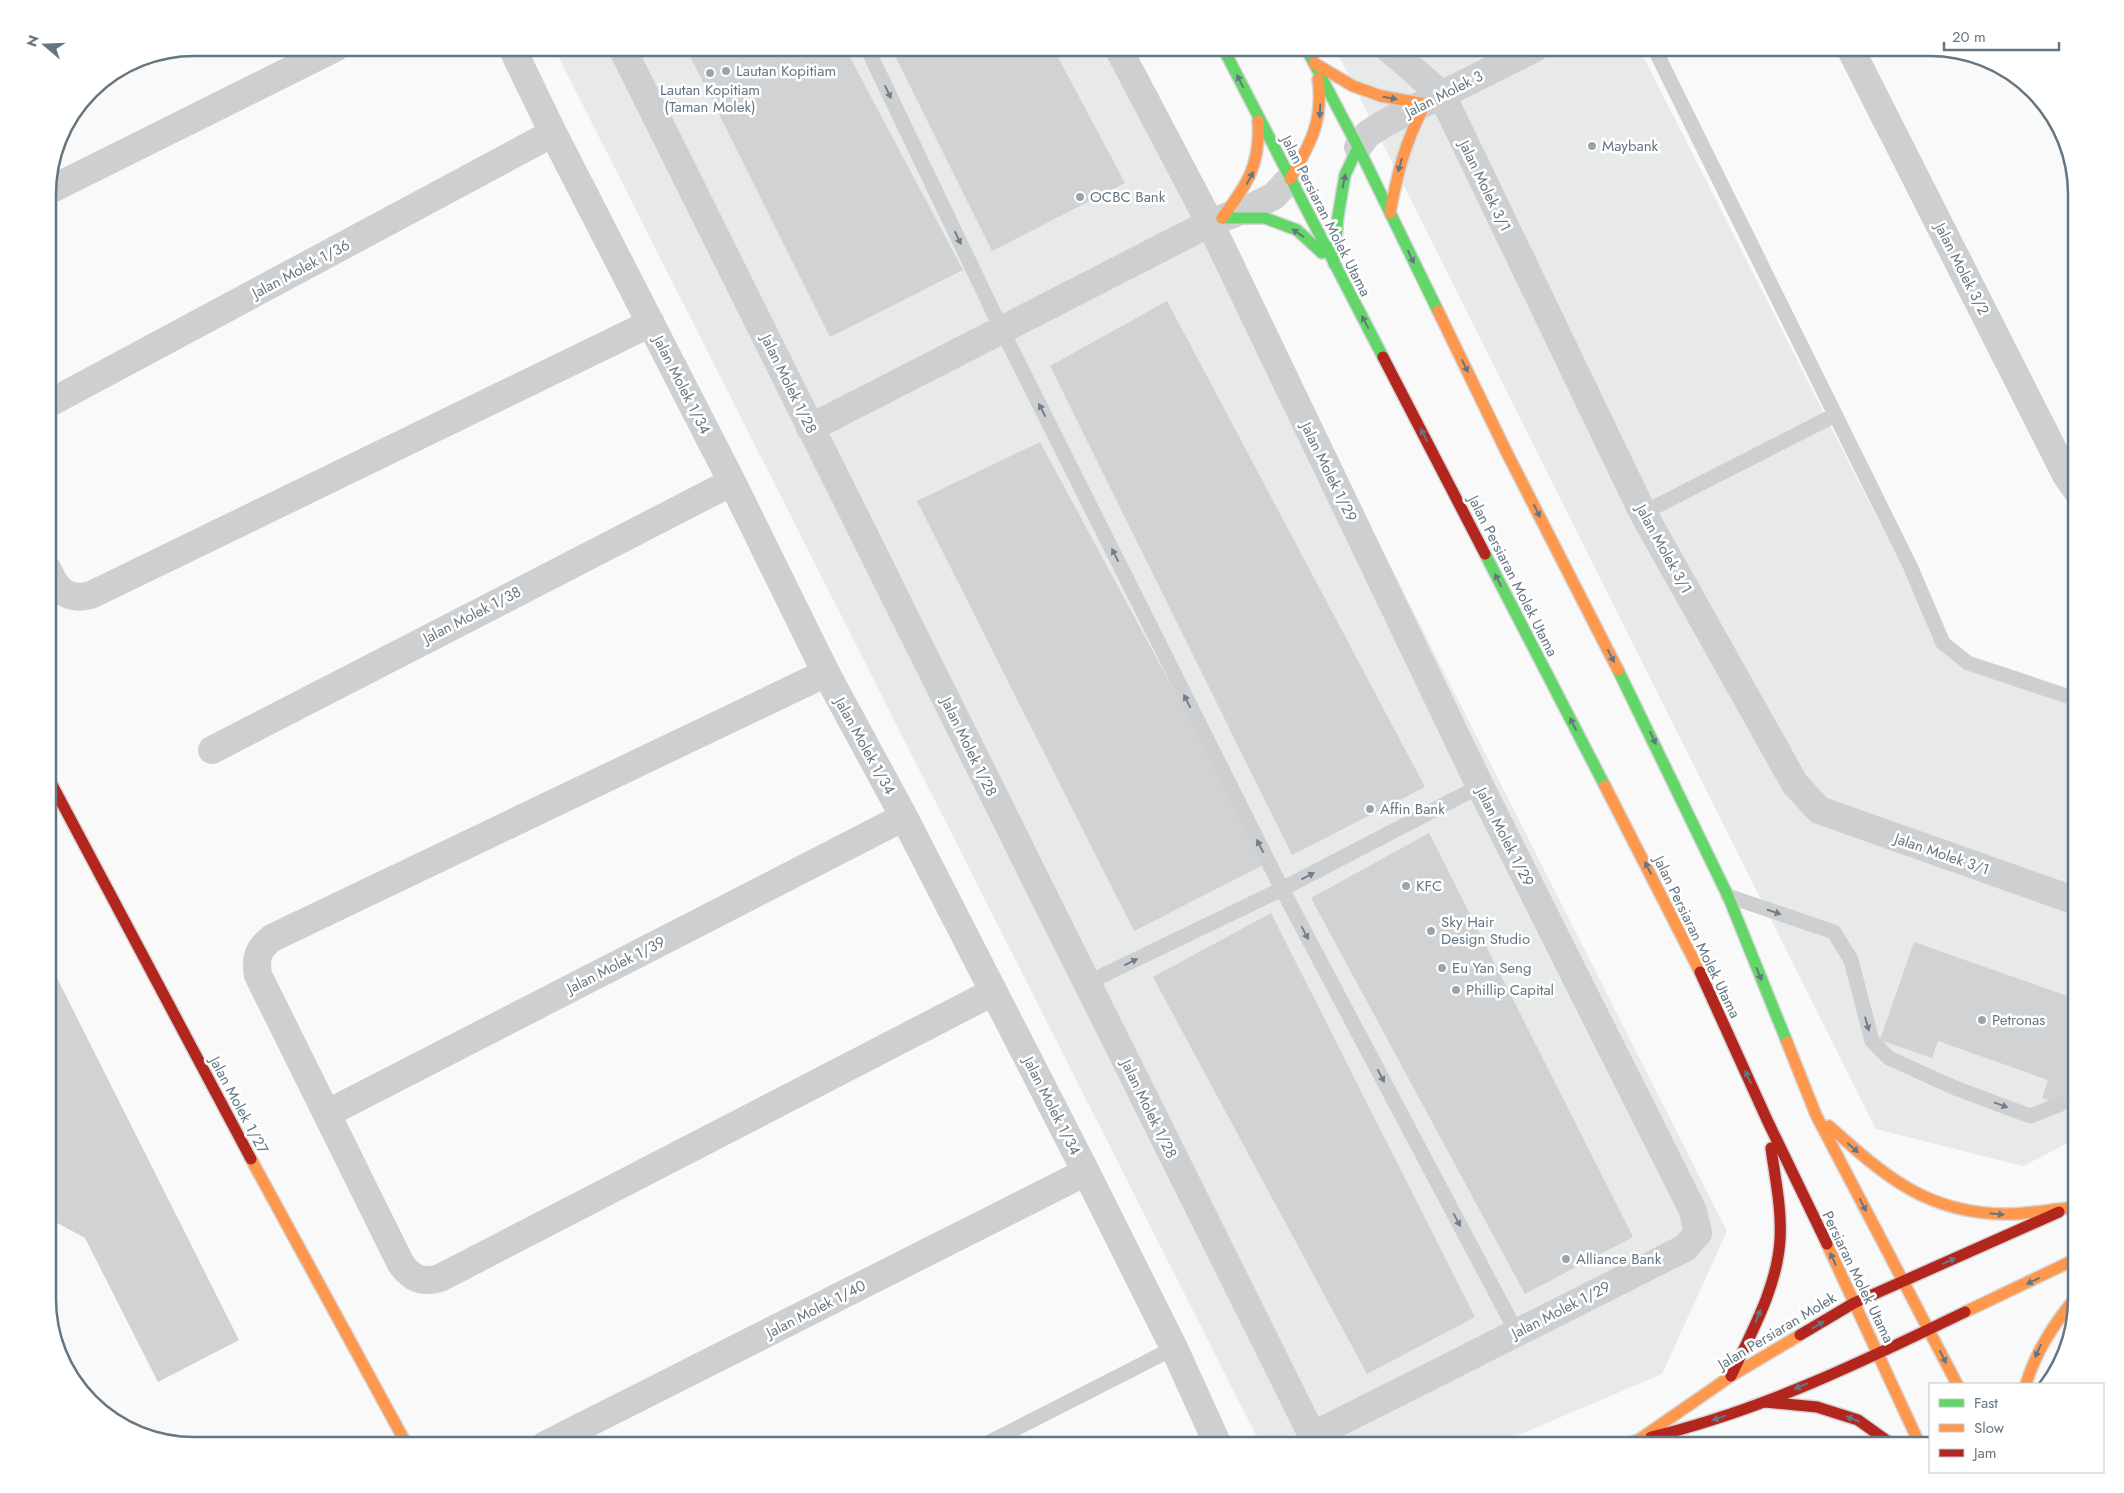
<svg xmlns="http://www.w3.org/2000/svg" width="2124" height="1493" font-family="Jost,sans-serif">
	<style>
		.built { fill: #e8e9e9 }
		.building { fill: #d0d2d3 }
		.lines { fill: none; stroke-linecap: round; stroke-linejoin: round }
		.fast-casing { stroke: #d5d6d7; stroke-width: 14 }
		.slow-casing { stroke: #d5d6d7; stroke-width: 14 }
		.jam-casing { stroke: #d5d6d7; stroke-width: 14 }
		.lane { stroke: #cecfd0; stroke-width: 15 }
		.street { stroke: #cecfd0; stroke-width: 28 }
		.fast { stroke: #63d668; stroke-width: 11 }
		.slow { stroke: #ff974d; stroke-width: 11 }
		.jam { stroke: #b3261e; stroke-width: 11 }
		.oneway { fill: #657683 }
		.oneway2 { fill: #707f8b }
		.poi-dot { fill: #99a4ac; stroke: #fff; stroke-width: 2 }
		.labels { text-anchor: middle; stroke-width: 5; stroke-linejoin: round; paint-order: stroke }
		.poi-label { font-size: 15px; fill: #657683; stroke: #fff; text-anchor: start }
		.street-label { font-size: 15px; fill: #657683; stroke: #fff }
		.rim { fill: none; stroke: #657683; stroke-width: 2.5 }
	</style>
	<rect width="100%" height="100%" fill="#f9f9f9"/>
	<path class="built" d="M 554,48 L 1128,48 L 1727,1231 L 1662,1374 L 1495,1445 L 1261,1445 Z
		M 1335,48 L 1639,48 L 1947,656 L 2076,696 L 2076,1139 L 2023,1166 L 1876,1129 Z"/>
	<path class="building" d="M 686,48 L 845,48 L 963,270 L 830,337 Z
		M 891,48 L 1053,48 L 1125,183 L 992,251 Z
		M 1167,301 L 1425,787 L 1292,855 L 1050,366 Z
		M 1040,442 L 1267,863 L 1134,931 L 917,501 Z
		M 1429,833 L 1633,1237 L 1525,1294 L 1311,898 Z
		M 1271,913 L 1475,1317 L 1367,1374 L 1153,977 Z
		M 1914,942 L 2076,999 L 2076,1110 L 2042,1098 L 2048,1080 L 1938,1041 L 1932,1058 L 1880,1040 Z
		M 56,976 L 239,1340 L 158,1382 L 85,1238 L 48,1218 L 48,980 Z"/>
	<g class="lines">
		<g class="fast-casing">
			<path id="fast" d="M 1223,48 L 1383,357
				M 1306,48 L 1358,147 L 1438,311
				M 1222,218 L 1265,218 L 1297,230 L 1322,253
				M 1334,264 L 1338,216 L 1345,175 L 1358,147
				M 1485,554 L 1605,786
				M 1618,670 L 1728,896 L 1787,1042"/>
		</g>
		<g class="slow-casing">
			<path id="slow" d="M 1314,63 L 1353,86 L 1381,96 L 1425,104 C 1405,143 1398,170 1390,213
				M 1290,179 C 1310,145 1324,120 1318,79
				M 1222,218 C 1247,185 1261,164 1258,121
				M 1438,311 L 1507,453 L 1618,670
				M 1605,786 L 1700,972
				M 1787,1042 L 1816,1115 L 1957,1384
				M 1829,1126 C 1885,1176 1927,1214 2007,1214 C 2027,1214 2048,1210 2068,1208
				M 251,1159 L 407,1445
				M 1827,1244 L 1920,1445
				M 1965,1312 L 2076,1259
				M 2026,1384 C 2036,1351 2054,1324 2076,1297
				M 1626,1445 L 1640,1439 L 1731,1376 L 1800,1335"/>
		</g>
		<g class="jam-casing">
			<path id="jam" d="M 1383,357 L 1485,554
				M 48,777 L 251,1159
				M 1700,972 L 1768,1122 L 1827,1244
				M 1800,1335 L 1854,1303 L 2059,1212
				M 1731,1376 C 1751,1333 1777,1288 1780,1240 C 1782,1209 1775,1178 1771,1148
				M 1765,1402 L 1817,1407 L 1858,1420 L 1893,1445
				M 1651,1437 C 1761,1411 1864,1361 1965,1312"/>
		</g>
		<path class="lane" d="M 867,48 L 1002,330 L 1282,889 L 1517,1333
			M 1654,48 L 1911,568 L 1943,643 L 1968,663 L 2076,699
			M 1643,513 L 1835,415
			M 1728,896 L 1834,932 L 1851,960 L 1872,1041 L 1889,1058 L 1955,1088 L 2030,1116 L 2061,1104
			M 1087,983 L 1282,889 L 1480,786
			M 984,1445 L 1174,1348"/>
		<path class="street" d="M 512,48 L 553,133 L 732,482 L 826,673 L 904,817 L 1086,1172 L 1174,1348 L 1218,1445
			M 622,48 L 1317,1445
			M 1118,48 L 1210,223 L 1480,786 L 1693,1211 L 1698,1233 L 1685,1248 L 1312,1436
			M 1388,48 L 1442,95 L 1643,513 L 1795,784 L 1819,810 L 2076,901
			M 1850,48 L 2066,475 L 2076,489
			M 1358,147 L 1368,134 L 1383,124 L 1535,48
			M 48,191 L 335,48
			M 48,404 L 553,133
			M 810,428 L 1210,223 L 1256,205 L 1274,196 L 1290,179
			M 48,570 C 57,591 68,601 91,595 L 651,323
			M 826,673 L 272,938 C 258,949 255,958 258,975 L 401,1264 C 412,1279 422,1283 440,1278 L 993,992
			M 212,750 L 732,482
			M 328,1113 L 904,817
			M 545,1445 L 1086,1172"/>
		<use href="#fast" class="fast"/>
		<use href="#slow" class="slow"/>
		<use href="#jam" class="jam"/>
	</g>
	<defs><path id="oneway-solid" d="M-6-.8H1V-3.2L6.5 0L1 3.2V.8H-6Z" transform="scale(1.25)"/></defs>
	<g class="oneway">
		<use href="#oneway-solid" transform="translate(1240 81) rotate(-117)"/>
		<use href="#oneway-solid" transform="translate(1390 98) rotate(10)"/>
		<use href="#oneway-solid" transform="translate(1320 111) rotate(93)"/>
		<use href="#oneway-solid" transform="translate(1400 165) rotate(105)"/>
		<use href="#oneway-solid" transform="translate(1250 178) rotate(-62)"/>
		<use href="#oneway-solid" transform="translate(1344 181) rotate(-78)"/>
		<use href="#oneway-solid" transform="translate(1298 233) rotate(-146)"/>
		<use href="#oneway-solid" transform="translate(1411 257) rotate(64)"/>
		<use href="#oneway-solid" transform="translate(1365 322) rotate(-118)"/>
		<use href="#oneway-solid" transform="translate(1465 366) rotate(64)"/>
		<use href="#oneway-solid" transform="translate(1424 435) rotate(-117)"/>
		<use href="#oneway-solid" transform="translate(1537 511) rotate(63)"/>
		<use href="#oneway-solid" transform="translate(1498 580) rotate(-117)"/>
		<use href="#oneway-solid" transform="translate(1611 656) rotate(63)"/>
		<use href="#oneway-solid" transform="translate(1573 724) rotate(-117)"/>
		<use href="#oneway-solid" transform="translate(1653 738) rotate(65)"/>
		<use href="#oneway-solid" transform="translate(1648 868) rotate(-117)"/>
		<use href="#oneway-solid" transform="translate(1759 974) rotate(68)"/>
		<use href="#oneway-solid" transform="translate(1748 1077) rotate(-114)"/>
		<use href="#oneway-solid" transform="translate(1853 1148) rotate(41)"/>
		<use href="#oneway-solid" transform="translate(1863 1205) rotate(63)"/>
		<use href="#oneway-solid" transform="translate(1997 1214) rotate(6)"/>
		<use href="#oneway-solid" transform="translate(1833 1259) rotate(-115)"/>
		<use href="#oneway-solid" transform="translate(1949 1261) rotate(-24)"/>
		<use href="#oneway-solid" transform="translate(2033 1281) rotate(154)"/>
		<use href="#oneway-solid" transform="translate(1758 1316) rotate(-69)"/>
		<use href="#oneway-solid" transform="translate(1818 1325) rotate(-31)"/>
		<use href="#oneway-solid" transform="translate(2038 1351) rotate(114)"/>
		<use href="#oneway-solid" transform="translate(1943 1357) rotate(63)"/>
		<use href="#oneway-solid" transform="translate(1801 1386) rotate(157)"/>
		<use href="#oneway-solid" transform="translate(1719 1418) rotate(160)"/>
		<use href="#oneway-solid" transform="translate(1853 1419) rotate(-159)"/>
	</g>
	<g class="oneway2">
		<use href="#oneway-solid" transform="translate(888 92) rotate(65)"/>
		<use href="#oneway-solid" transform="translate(958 238) rotate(65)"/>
		<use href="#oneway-solid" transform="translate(1042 410) rotate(-117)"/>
		<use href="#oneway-solid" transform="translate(1115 555) rotate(-117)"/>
		<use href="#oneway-solid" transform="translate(1187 701) rotate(-117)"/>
		<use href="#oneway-solid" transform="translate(1260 846) rotate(-117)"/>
		<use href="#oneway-solid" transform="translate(1308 876) rotate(-27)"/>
		<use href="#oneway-solid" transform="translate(1774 912) rotate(19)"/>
		<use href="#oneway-solid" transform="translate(1305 933) rotate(62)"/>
		<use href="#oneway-solid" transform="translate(1131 962) rotate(-26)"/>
		<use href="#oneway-solid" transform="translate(1867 1024) rotate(74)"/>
		<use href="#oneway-solid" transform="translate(1381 1076) rotate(62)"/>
		<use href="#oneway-solid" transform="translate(2001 1105) rotate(20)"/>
		<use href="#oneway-solid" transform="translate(1457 1220) rotate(62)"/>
	</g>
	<g class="poi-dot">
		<circle cx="726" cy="71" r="5"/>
		<circle cx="710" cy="73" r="5"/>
		<circle cx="1592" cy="146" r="5"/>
		<circle cx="1080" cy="197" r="5"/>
		<circle cx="1370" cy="809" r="5"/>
		<circle cx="1406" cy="886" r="5"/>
		<circle cx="1431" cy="931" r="5"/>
		<circle cx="1442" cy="968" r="5"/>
		<circle cx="1456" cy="990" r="5"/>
		<circle cx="1982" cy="1020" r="5"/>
		<circle cx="1566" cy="1259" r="5"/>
	</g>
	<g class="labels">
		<g class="poi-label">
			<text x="736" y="76">Lautan Kopitiam</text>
			<text x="710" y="95" text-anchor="middle">Lautan Kopitiam<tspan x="710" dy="17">(Taman Molek)</tspan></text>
			<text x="1602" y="151">Maybank</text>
			<text x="1090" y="202">OCBC Bank</text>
			<text x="1380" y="814">Affin Bank</text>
			<text x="1416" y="891">KFC</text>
			<text x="1441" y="927">Sky Hair<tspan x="1441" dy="17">Design Studio</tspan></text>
			<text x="1452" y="973">Eu Yan Seng</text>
			<text x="1466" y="995">Phillip Capital</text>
			<text x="1992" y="1025">Petronas</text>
			<text x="1576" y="1264">Alliance Bank</text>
		</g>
		<g class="street-label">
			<text transform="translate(1444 94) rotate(-27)" y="5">Jalan Molek 3</text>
			<text transform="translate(1485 186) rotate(64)" y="5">Jalan Molek 3/1</text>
			<text transform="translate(1326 216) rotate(63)" y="5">Jalan Persiaran Molek Utama</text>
			<text transform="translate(301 269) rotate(-28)" y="5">Jalan Molek 1/36</text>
			<text transform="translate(1962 269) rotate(63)" y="5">Jalan Molek 3/2</text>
			<text transform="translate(789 384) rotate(64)" y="5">Jalan Molek 1/28</text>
			<text transform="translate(682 385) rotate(63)" y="5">Jalan Molek 1/34</text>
			<text transform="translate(1329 472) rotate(64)" y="5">Jalan Molek 1/29</text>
			<text transform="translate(1664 549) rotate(61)" y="5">Jalan Molek 3/1</text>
			<text transform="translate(1513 576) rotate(63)" y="5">Jalan Persiaran Molek Utama</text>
			<text transform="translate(472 615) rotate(-27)" y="5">Jalan Molek 1/38</text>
			<text transform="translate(865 746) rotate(61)" y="5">Jalan Molek 1/34</text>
			<text transform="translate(969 747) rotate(64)" y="5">Jalan Molek 1/28</text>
			<text transform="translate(1505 837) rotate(63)" y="5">Jalan Molek 1/29</text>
			<text transform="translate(1942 854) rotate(19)" y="5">Jalan Molek 3/1</text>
			<text transform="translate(1697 937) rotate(64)" y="5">Jalan Persiaran Molek Utama</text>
			<text transform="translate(616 965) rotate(-27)" y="5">Jalan Molek 1/39</text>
			<text transform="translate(239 1105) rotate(62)" y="5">Jalan Molek 1/27</text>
			<text transform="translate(1052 1106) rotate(63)" y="5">Jalan Molek 1/34</text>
			<text transform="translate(1149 1109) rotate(64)" y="5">Jalan Molek 1/28</text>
			<text transform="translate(1858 1277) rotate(64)" y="5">Persiaran Molek Utama</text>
			<text transform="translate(816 1309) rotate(-27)" y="5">Jalan Molek 1/40</text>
			<text transform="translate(1561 1310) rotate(-27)" y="5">Jalan Molek 1/29</text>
			<text transform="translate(1777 1331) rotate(-31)" y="5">Jalan Persiaran Molek</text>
		</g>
	</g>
	<path d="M0 0H2124V1493H0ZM194 56H1930A138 138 0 0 1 2068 194V1299A138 138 0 0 1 1930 1437H194A138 138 0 0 1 56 1299V194A138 138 0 0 1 194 56Z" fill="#fff" fill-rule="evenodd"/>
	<path class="rim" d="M194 56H1930A138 138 0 0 1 2068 194V1299A138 138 0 0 1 1930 1437H194A138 138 0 0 1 56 1299V194A138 138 0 0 1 194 56Z"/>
	<rect x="1929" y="1383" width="175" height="90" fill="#ffffff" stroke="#c1c8cd"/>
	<rect x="1939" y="1399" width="25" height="8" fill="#63d668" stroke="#c1c8cd"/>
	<text x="1974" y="1408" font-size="15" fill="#657683">Fast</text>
	<rect x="1939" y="1424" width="25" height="8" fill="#ff974d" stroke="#c1c8cd"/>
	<text x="1974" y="1433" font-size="15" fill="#657683">Slow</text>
	<rect x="1939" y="1449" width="25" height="8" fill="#b3261e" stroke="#c1c8cd"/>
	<text x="1974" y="1458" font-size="15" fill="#657683">Jam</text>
	<g transform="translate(45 45) rotate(289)" stroke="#ffffff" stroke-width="4" paint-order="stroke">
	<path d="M0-4L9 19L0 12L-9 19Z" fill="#657683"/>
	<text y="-8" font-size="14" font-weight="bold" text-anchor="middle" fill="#657683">N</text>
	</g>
	<path d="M1944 42v8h115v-8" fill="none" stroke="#657683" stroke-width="2.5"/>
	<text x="1952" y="42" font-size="15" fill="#657683" stroke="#ffffff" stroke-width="4" paint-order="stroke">20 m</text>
</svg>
